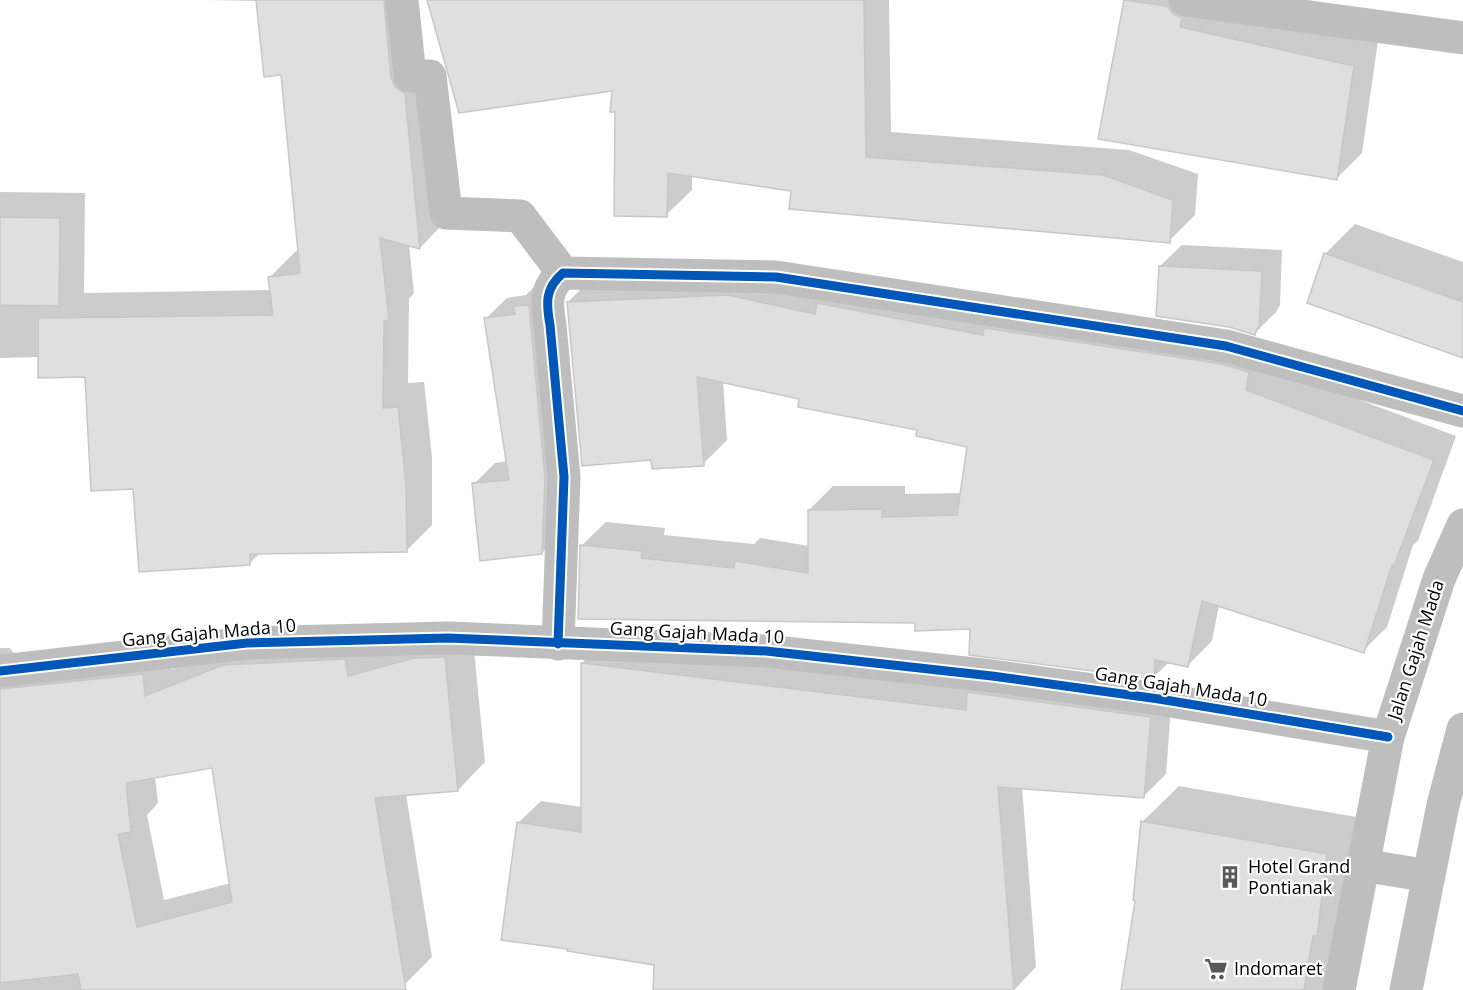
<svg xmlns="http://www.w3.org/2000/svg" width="1463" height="990" font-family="'Open Sans',sans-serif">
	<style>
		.shadow { fill: #0003; fill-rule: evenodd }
		.building { fill: #dfdfdf; stroke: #c7c7c7; stroke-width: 1.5; fill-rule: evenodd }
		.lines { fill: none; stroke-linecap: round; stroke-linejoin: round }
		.minor { stroke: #bebebe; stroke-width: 33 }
		.tertiary { stroke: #bebebe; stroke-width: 33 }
		.cycleway-casing { stroke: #fff; stroke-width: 13 }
		.cycleway { stroke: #0057b8; stroke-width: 9 }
		.labels { text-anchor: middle; stroke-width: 4.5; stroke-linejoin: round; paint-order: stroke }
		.street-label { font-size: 18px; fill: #000; stroke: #fff }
		.poi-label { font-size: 18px; fill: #000; stroke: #fff; text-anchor: start }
	</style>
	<rect width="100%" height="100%" fill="#fff"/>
	<path class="shadow" d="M 208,0 L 411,0 L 445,222 L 420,248 L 409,245 L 414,293 L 409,299 L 408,383 L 424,382 L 432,457 L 432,525 L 406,551 L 261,552 L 250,563 L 134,488 L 86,376 L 40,357 L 0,358 L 0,192 L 85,193 L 84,293 L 271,290 L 270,277 L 296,251 L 299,251 L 282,73 L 258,1 Z
		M 428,0 L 889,0 L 891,132 L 1129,150 L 1198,174 L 1195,215 L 1169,241 L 692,175 L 692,190 L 666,215 L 617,111 L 614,89 Z
		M 1125,0 L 1206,0 L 1378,41 L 1362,153 L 1337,178 L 1100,138 Z
		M 1355,224 L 1463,262 L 1463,356 L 1325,254 Z
		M 1182,245 L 1282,250 L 1280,305 L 1276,312 L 1255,333 L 1160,266 Z
		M 753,272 L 1269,366 L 1456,436 L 1418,541 L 1413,545 L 1387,627 L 1363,651 L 1219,605 L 1212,641 L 1188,665 L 1170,661 L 1153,678 L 972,628 L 916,622 L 582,545 L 606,522 L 665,528 L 664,535 L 754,544 L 760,538 L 809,546 L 809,510 L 833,486 L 905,486 L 905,494 L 962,493 L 969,446 L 919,429 L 801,398 L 723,381 L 727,440 L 703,464 L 653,458 L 568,302 L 592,278 Z
		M 536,285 L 563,531 L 542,553 L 474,484 L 495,463 L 508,461 L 485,319 L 507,298 L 526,295 Z
		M 472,630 L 485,762 L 458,790 L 406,794 L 432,957 L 399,990 L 0,990 L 0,648 L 10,648 L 20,661 L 170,647 L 172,669 L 252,637 ZM 213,766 L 231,883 L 164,900 L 147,815 L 158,803 L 155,776 Z
		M 605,641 L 1172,695 L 1166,774 L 1143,797 L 1022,787 L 1036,967 L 1014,990 L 655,990 L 655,964 L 503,939 L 518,823 L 541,801 L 582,807 L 582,663 Z
		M 1179,786 L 1362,818 L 1333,990 L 1123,990 L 1137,899 L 1142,822 Z"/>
	<path class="building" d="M 256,0 L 384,0 L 391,78 L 395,87 L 405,94 L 420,249 L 380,238 L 389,320 L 384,321 L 383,408 L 398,407 L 406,484 L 407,552 L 250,554 L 250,565 L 139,572 L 133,489 L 91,491 L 85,377 L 38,378 L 38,318 L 273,315 L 268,277 L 300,273 L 281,75 L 264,77 Z
		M 427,0 L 864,0 L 866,157 L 1103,175 L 1173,200 L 1170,243 L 789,209 L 791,191 L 668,173 L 667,217 L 614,216 L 615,112 L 610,112 L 612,91 L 459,113 Z
		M 1124,0 L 1167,6 L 1173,14 L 1182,18 L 1180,27 L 1354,66 L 1337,180 L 1098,139 Z
		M 0,217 L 60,218 L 59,306 L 0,305 Z
		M 1324,253 L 1463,302 L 1463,358 L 1307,303 Z
		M 1159,266 L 1262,271 L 1259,328 L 1257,328 L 1255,335 L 1229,327 L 1156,316 Z
		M 728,295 L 815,314 L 817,303 L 983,335 L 984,328 L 1222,364 L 1249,372 L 1246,390 L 1434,460 L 1394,566 L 1392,565 L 1364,653 L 1202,601 L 1188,667 L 1155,660 L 1154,679 L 969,655 L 970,629 L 915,631 L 915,623 L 578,619 L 580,545 L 642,551 L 641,558 L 734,568 L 735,561 L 808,573 L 808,510 L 882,509 L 882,517 L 957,515 L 967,447 L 916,436 L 917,430 L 798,407 L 799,399 L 697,377 L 704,466 L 652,469 L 651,460 L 582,466 L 567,302 Z
		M 529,305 L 545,478 L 542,554 L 480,561 L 472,483 L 509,480 L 484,318 L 515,314 L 513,306 Z
		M 445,657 L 458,791 L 375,798 L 406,990 L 81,990 L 78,974 L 0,983 L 0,689 L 143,674 L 145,696 L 223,665 L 345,659 L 348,676 L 414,658 ZM 212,768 L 232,902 L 137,927 L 118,834 L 131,832 L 126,783 Z
		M 581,663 L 966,710 L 967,692 L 1151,717 L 1144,798 L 998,787 L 1014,990 L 653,990 L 654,965 L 567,951 L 568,949 L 501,940 L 517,822 L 581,832 Z
		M 1141,821 L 1327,854 L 1317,936 L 1313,936 L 1304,990 L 1121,990 L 1135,901 L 1133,900 Z"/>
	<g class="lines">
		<path class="minor" d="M 402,0 L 410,76 L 430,76 L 446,213 L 520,216 L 563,273
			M 1185,0 L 1463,38
			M 558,644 L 564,477 L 550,325 C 546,303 545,288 563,273 L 776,277 L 1226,346 L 1463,411
			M 0,671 L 247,643 L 448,638 L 766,651 L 992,676 L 1159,699 L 1388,737"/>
		<path class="tertiary" d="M 1362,865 L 1429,876
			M 1339,990 L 1388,737 L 1439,579 L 1463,525
			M 1406,990 L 1443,805 L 1463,729"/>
		<g class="cycleway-casing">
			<path id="cycleway" d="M 558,644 L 564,477 L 550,325 C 546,303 545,288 563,273 L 776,277 L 1226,346 L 1463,411
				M 0,671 L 247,643 L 448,638 L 766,651 L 992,676 L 1159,699 L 1388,737"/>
		</g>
		<use href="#cycleway" class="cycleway"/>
	</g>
	<defs>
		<g id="building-bare" transform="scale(1.8)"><path d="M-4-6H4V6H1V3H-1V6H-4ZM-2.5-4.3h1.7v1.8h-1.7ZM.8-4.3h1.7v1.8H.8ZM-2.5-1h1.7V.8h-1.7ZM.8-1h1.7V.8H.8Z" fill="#595959" stroke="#fff" stroke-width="2.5" paint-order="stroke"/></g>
		<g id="supermarket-bare" transform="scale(1.8)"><path d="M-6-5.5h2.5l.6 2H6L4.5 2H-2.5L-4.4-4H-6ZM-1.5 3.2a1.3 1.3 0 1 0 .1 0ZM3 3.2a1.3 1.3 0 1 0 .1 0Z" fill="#595959" stroke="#fff" stroke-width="2.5" paint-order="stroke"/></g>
	</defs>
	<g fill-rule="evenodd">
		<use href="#building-bare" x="1230" y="877"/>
		<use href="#supermarket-bare" x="1216" y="969"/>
	</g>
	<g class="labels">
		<g class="street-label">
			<text transform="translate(209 633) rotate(-5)" y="6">Gang Gajah Mada 10</text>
			<text transform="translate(697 633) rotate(3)" y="6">Gang Gajah Mada 10</text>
			<text transform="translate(1416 650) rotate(-72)" y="6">Jalan Gajah Mada</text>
			<text transform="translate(1181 687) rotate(9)" y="6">Gang Gajah Mada 10</text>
		</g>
		<g class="poi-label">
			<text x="1248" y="873">Hotel Grand<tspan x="1248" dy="21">Pontianak</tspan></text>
			<text x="1234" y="975">Indomaret</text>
		</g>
	</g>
</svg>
